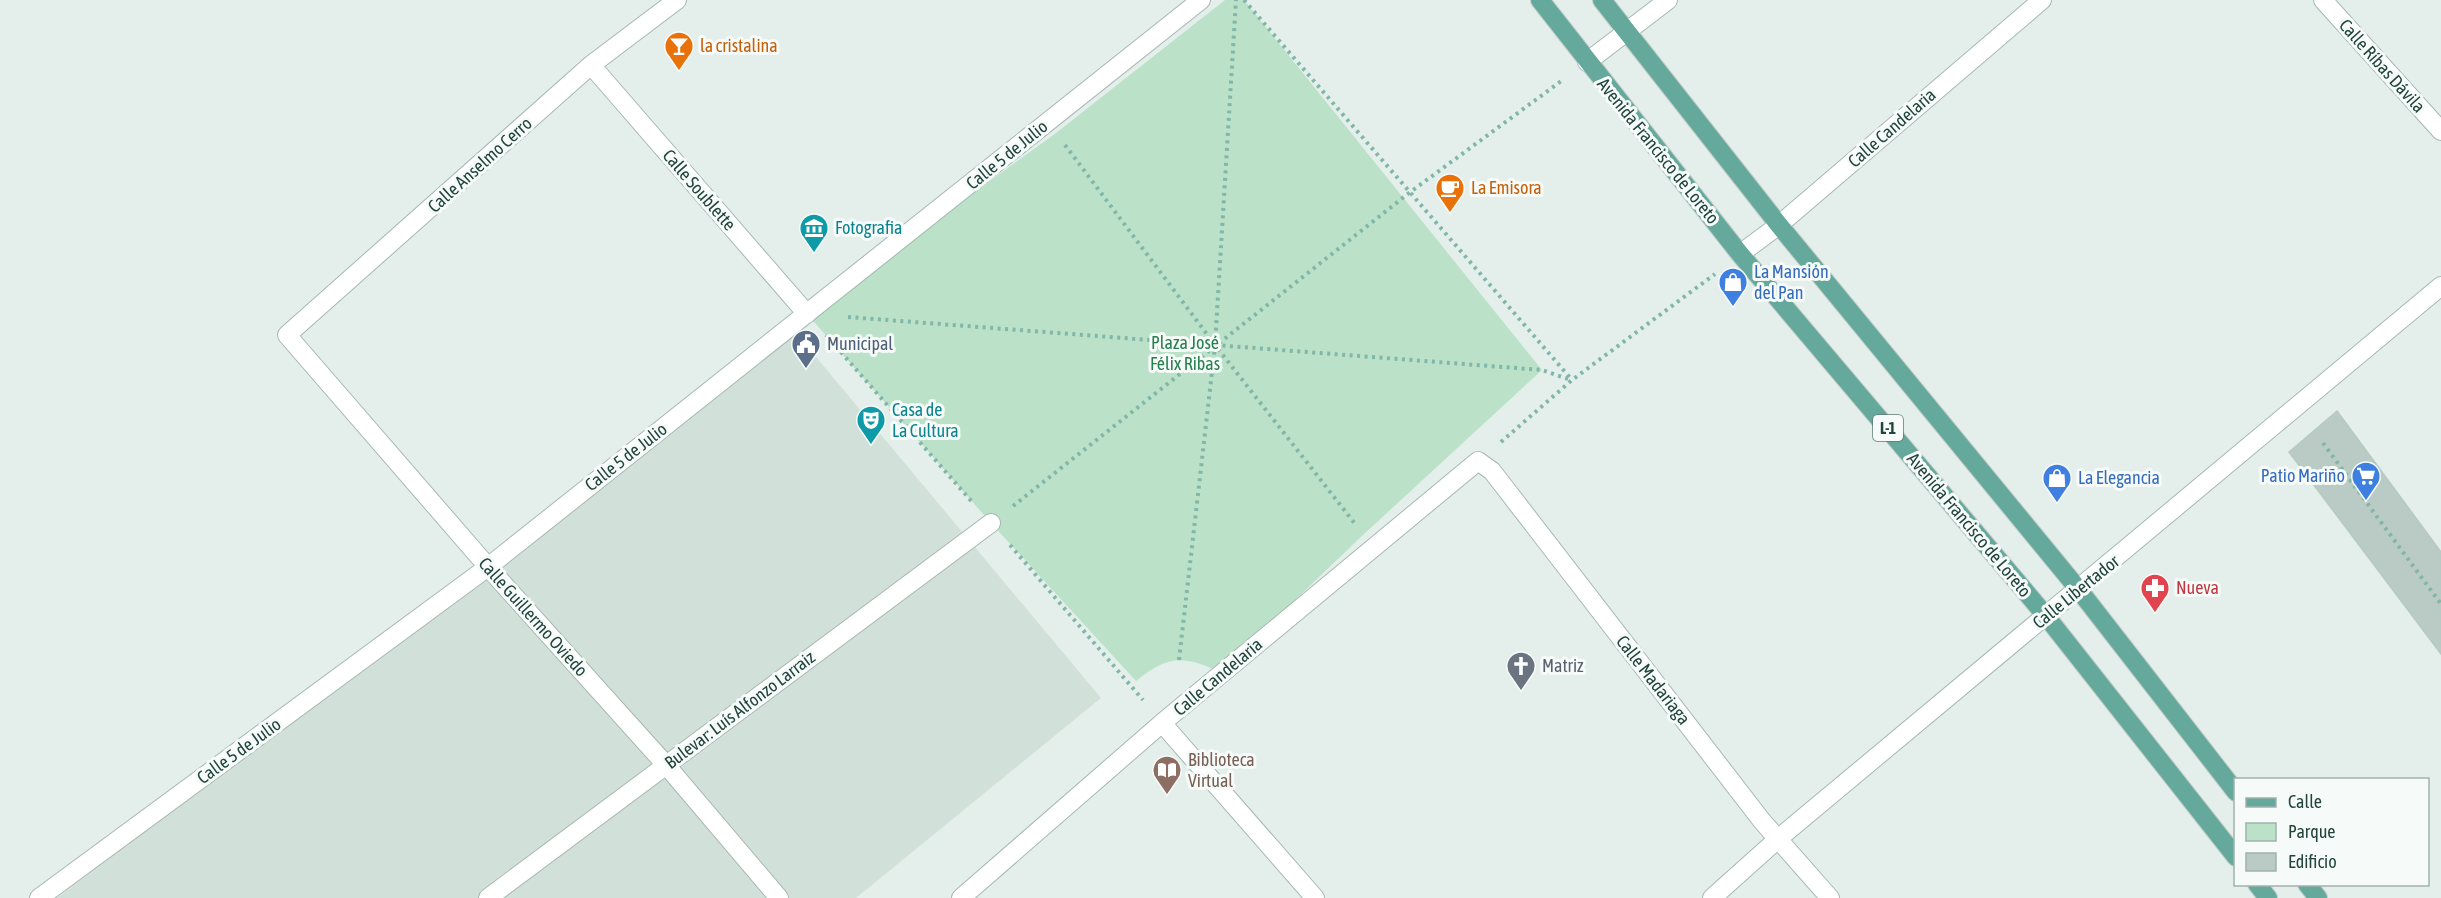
<svg xmlns="http://www.w3.org/2000/svg" width="2441" height="898" font-family="'Asap Condensed',sans-serif">
	<style>
		.built { fill: #d2e0da }
		.green { fill: #bbe2c8 }
		.building { fill: #b9cbc4; stroke: #b6cac2; stroke-width: 1.5 }
		.lines { fill: none; stroke-linecap: round; stroke-linejoin: round }
		.pedestrian-casing { stroke: #a6b8b3; stroke-width: 20 }
		.minor-casing { stroke: #a6b8b3; stroke-width: 20 }
		.primary-casing { stroke: #c1cbc8; stroke-width: 20 }
		.path { stroke: #81b6a8; stroke-width: 4; stroke-dasharray: 3 4.5; stroke-linecap: butt }
		.pedestrian { stroke: #fff; stroke-width: 18 }
		.minor { stroke: #fff; stroke-width: 18 }
		.primary { stroke: #64a99b; stroke-width: 18 }
		.labels { text-anchor: middle; stroke-width: 6; stroke-linejoin: round; paint-order: stroke }
		.shield { fill: #f6fbf9; stroke: #617b75; stroke-width: 1.5 }
		.shield-label { font-size: 16px; font-weight: bold; fill: #21443c }
		.food-label { font-size: 18px; fill: #c56008; stroke: #f6fbf9; text-anchor: start }
		.street-label { font-size: 18px; fill: #21443c; stroke: #f6fbf9 }
		.culture-label { font-size: 18px; fill: #0d838f; stroke: #f6fbf9; text-anchor: start }
		.shop-label { font-size: 18px; fill: #366cbe; stroke: #f6fbf9; text-anchor: start }
		.park-label { font-size: 18px; fill: #267f4d; stroke: #f6fbf9 }
		.service-label { font-size: 18px; fill: #4e5e75; stroke: #f6fbf9; text-anchor: start }
		.health-label { font-size: 18px; fill: #be3a42; stroke: #f6fbf9; text-anchor: start }
		.worship-label { font-size: 18px; fill: #5b616d; stroke: #f6fbf9; text-anchor: start }
		.education-label { font-size: 18px; fill: #785e54; stroke: #f6fbf9; text-anchor: start }
	</style>
	<rect width="100%" height="100%" fill="#e4efeb"/>
	<path class="built" d="M 796,333 L 1101,698 L 856,898 L 57,898 Z"/>
	<path class="green" d="M 1225,0 L 1244,0 L 1542,370 L 1363,535 L 1220,672 C 1183,655 1168,655 1136,681 L 991,523 L 807,314 L 1056,133 Z"/>
	<path class="building" d="M 2337,411 L 2441,552 L 2441,654 L 2289,452 Z"/>
	<g class="lines">
		<g class="pedestrian-casing">
			<path id="pedestrian" d="M 488,898 L 991,523"/>
		</g>
		<g class="minor-casing">
			<path id="minor" d="M 677,0 L 591,65 L 287,335 L 488,567 L 666,765 L 779,898
				M 2323,0 L 2441,131
				M 1587,62 L 1668,0
				M 591,65 L 807,314
				M 1740,254 L 1779,225 L 2042,0
				M 1162,723 L 1315,898
				M 39,898 L 488,567 L 1201,0
				M 961,898 L 1162,723 L 1478,461 L 1492,471 L 1762,821 L 1830,898
				M 1712,898 L 1779,838 L 2441,286"/>
		</g>
		<g class="primary-casing">
			<path id="primary" d="M 1540,0 L 1740,254 L 2046,616 L 2236,857
				M 1602,0 L 1779,225 L 2079,590 L 2236,792
				M 2257,884 L 2268,898
				M 2307,884 L 2318,898"/>
		</g>
		<path class="path" d="M 1244,0 L 1572,380
			M 1065,145 L 1215,345 L 1356,525
			M 848,317 L 1215,345 L 1236,0
			M 826,335 L 973,503
			M 1215,345 L 1542,370 L 1571,380
			M 1501,442 L 1572,380 L 1715,274
			M 2323,443 L 2441,604
			M 1013,506 L 1409,193 L 1564,79
			M 1010,545 L 1143,700
			M 1179,660 L 1215,346"/>
		<use href="#pedestrian" class="pedestrian"/>
		<use href="#minor" class="minor"/>
		<use href="#primary" class="primary"/>
	</g>
	<defs>
		<g id="bar-pin" transform="scale(1.5)"><path d="M0 17L-7.5 6A9.5 9.5 0 1 1 7.5 6Z" fill="#e8710a" stroke="#f6fbf9"/><path d="M-6-5H6L.8 .8V4.5H3.5V6h-7V4.5H-.8V.8Z" fill="#fff"/></g>
		<g id="cafe-pin" transform="scale(1.5)"><path d="M0 17L-7.5 6A9.5 9.5 0 1 1 7.5 6Z" fill="#e8710a" stroke="#f6fbf9"/><path d="M-5.5-4.5H6V0H3Q3 3.5 0 3.5H-2.5Q-5.5 3.5-5.5 0ZM3-3.2v2h1.7v-2ZM-6 4.5H4V6H-6Z" fill="#fff"/></g>
		<g id="museum-pin" transform="scale(1.5)"><path d="M0 17L-7.5 6A9.5 9.5 0 1 1 7.5 6Z" fill="#0f9aa8" stroke="#f6fbf9"/><path d="M0-6L6-3V-2H-6V-3ZM-5-1h2V3h-2ZM-1-1h2V3h-2ZM3-1h2V3H3ZM-6 4H6V6H-6Z" fill="#fff"/></g>
		<g id="shop-pin" transform="scale(1.5)"><path d="M0 17L-7.5 6A9.5 9.5 0 1 1 7.5 6Z" fill="#3f7fe0" stroke="#f6fbf9"/><path d="M-5-2.5h2.3a2.7 3.5 0 0 1 5.4 0H5L5.5 6h-11ZM-1.5-2.5h3a1.5 2.3 0 0 0-3 0Z" fill="#fff"/></g>
		<g id="civic-pin" transform="scale(1.5)"><path d="M0 17L-7.5 6A9.5 9.5 0 1 1 7.5 6Z" fill="#5c6f8a" stroke="#f6fbf9"/><path d="M-.6-6.5H3V-4.5H.6V-3L4-1V1h2V6H-6V1h2V-1L-.6-3ZM-1.2 2.5V6h2.4V2.5Z" fill="#fff"/></g>
		<g id="theatre-pin" transform="scale(1.5)"><path d="M0 17L-7.5 6A9.5 9.5 0 1 1 7.5 6Z" fill="#0f9aa8" stroke="#f6fbf9"/><path d="M-5-5.5Q0-4 5-5.5V0Q5 5 0 6Q-5 5-5 0ZM-3.3-2.5H-1v1.5H-3.3ZM1-2.5H3.3v1.5H1ZM-2.8 1Q0 5.5 2.8 1Z" fill="#fff"/></g>
		<g id="supermarket-pin" transform="scale(1.5)"><path d="M0 17L-7.5 6A9.5 9.5 0 1 1 7.5 6Z" fill="#3f7fe0" stroke="#f6fbf9"/><path d="M-6-5.5h2.5l.6 2H6L4.5 2H-2.5L-4.4-4H-6ZM-1.5 3.2a1.3 1.3 0 1 0 .1 0ZM3 3.2a1.3 1.3 0 1 0 .1 0Z" fill="#fff"/></g>
		<g id="pharmacy-pin" transform="scale(1.5)"><path d="M0 17L-7.5 6A9.5 9.5 0 1 1 7.5 6Z" fill="#e0444e" stroke="#f6fbf9"/><path d="M-2-6h4v4h4v4h-4v4h-4v-4h-4v-4h4Z" fill="#fff"/></g>
		<g id="church-pin" transform="scale(1.5)"><path d="M0 17L-7.5 6A9.5 9.5 0 1 1 7.5 6Z" fill="#6b7280" stroke="#f6fbf9"/><path d="M-1.2-6h2.4v3.5h3.3v2.4h-3.3V6h-2.4V-.1h-3.3v-2.4h3.3Z" fill="#fff"/></g>
		<g id="library-pin" transform="scale(1.5)"><path d="M0 17L-7.5 6A9.5 9.5 0 1 1 7.5 6Z" fill="#8d6e63" stroke="#f6fbf9"/><path d="M-6-4Q-3-5.5-.7-3.5V5Q-3 3-6 4ZM6-4Q3-5.5 .7-3.5V5Q3 3 6 4Z" fill="#fff"/></g>
	</defs>
	<g fill-rule="evenodd">
		<use href="#bar-pin" x="679" y="46"/>
		<use href="#cafe-pin" x="1450" y="188"/>
		<use href="#museum-pin" x="814" y="228"/>
		<use href="#shop-pin" x="1733" y="282"/>
		<use href="#civic-pin" x="806" y="344"/>
		<use href="#theatre-pin" x="871" y="420"/>
		<use href="#supermarket-pin" x="2366" y="476"/>
		<use href="#shop-pin" x="2057" y="478"/>
		<use href="#pharmacy-pin" x="2155" y="588"/>
		<use href="#church-pin" x="1521" y="666"/>
		<use href="#library-pin" x="1167" y="770"/>
	</g>
	<g class="labels">
		<rect class="shield" x="1873" y="415" width="30" height="26" rx="4.5"/>
		<g class="shield-label">
			<text x="1888" y="434">L-1</text>
		</g>
		<g class="food-label">
			<text x="700" y="52">la cristalina</text>
			<text x="1471" y="194">La Emisora</text>
		</g>
		<g class="street-label">
			<text transform="translate(2382 66) rotate(48)" y="6">Calle Ríbas Dávila</text>
			<text transform="translate(1892 128) rotate(-41)" y="6">Calle Candelaria</text>
			<text transform="translate(1658 151) rotate(51)" y="6">Avenida Francisco de Loreto</text>
			<text transform="translate(1007 155) rotate(-39)" y="6">Calle 5 de Julio</text>
			<text transform="translate(480 165) rotate(-42)" y="6">Calle Anselmo Cerro</text>
			<text transform="translate(699 190) rotate(49)" y="6">Calle Soublette</text>
			<text transform="translate(626 457) rotate(-38)" y="6">Calle 5 de Julio</text>
			<text transform="translate(1969 525) rotate(50)" y="6">Avenida Francisco de Loreto</text>
			<text transform="translate(2076 592) rotate(-39)" y="6">Calle Libertador</text>
			<text transform="translate(533 617) rotate(48)" y="6">Calle Guillermo Oviedo</text>
			<text transform="translate(1218 677) rotate(-40)" y="6">Calle Candelaria</text>
			<text transform="translate(1653 680) rotate(52)" y="6">Calle Madariaga</text>
			<text transform="translate(740 710) rotate(-37)" y="6">Bulevar: Luís Alfonzo Larraiz</text>
			<text transform="translate(239 751) rotate(-36)" y="6">Calle 5 de Julio</text>
		</g>
		<g class="culture-label">
			<text x="835" y="234">Fotografia</text>
			<text x="892" y="416">Casa de<tspan x="892" dy="21">La Cultura</tspan></text>
		</g>
		<g class="shop-label">
			<text x="1754" y="278">La Mansión<tspan x="1754" dy="21">del Pan</tspan></text>
			<text x="2345" y="482" text-anchor="end">Patio Mariño</text>
			<text x="2078" y="484">La Elegancia</text>
		</g>
		<g class="park-label">
			<text x="1185" y="349">Plaza José<tspan x="1185" dy="21">Félix Ribas</tspan></text>
		</g>
		<g class="service-label">
			<text x="827" y="350">Municipal</text>
		</g>
		<g class="health-label">
			<text x="2176" y="594">Nueva</text>
		</g>
		<g class="worship-label">
			<text x="1542" y="672">Matriz</text>
		</g>
		<g class="education-label">
			<text x="1188" y="766">Biblioteca<tspan x="1188" dy="21">Virtual</tspan></text>
		</g>
	</g>
	<rect x="2234" y="778" width="195" height="108" fill="#f6fbf9" stroke="#a1b2ad" stroke-width="1.5"/>
	<rect x="2246" y="798" width="30" height="9" fill="#64a99b" stroke="#a1b2ad" stroke-width="1.5"/>
	<text x="2288" y="808" font-size="18" fill="#21443c">Calle</text>
	<rect x="2246" y="823" width="30" height="18" fill="#bbe2c8" stroke="#a1b2ad" stroke-width="1.5"/>
	<text x="2288" y="838" font-size="18" fill="#21443c">Parque</text>
	<rect x="2246" y="853" width="30" height="18" fill="#b9cbc4" stroke="#a1b2ad" stroke-width="1.5"/>
	<text x="2288" y="868" font-size="18" fill="#21443c">Edificio</text>
</svg>
